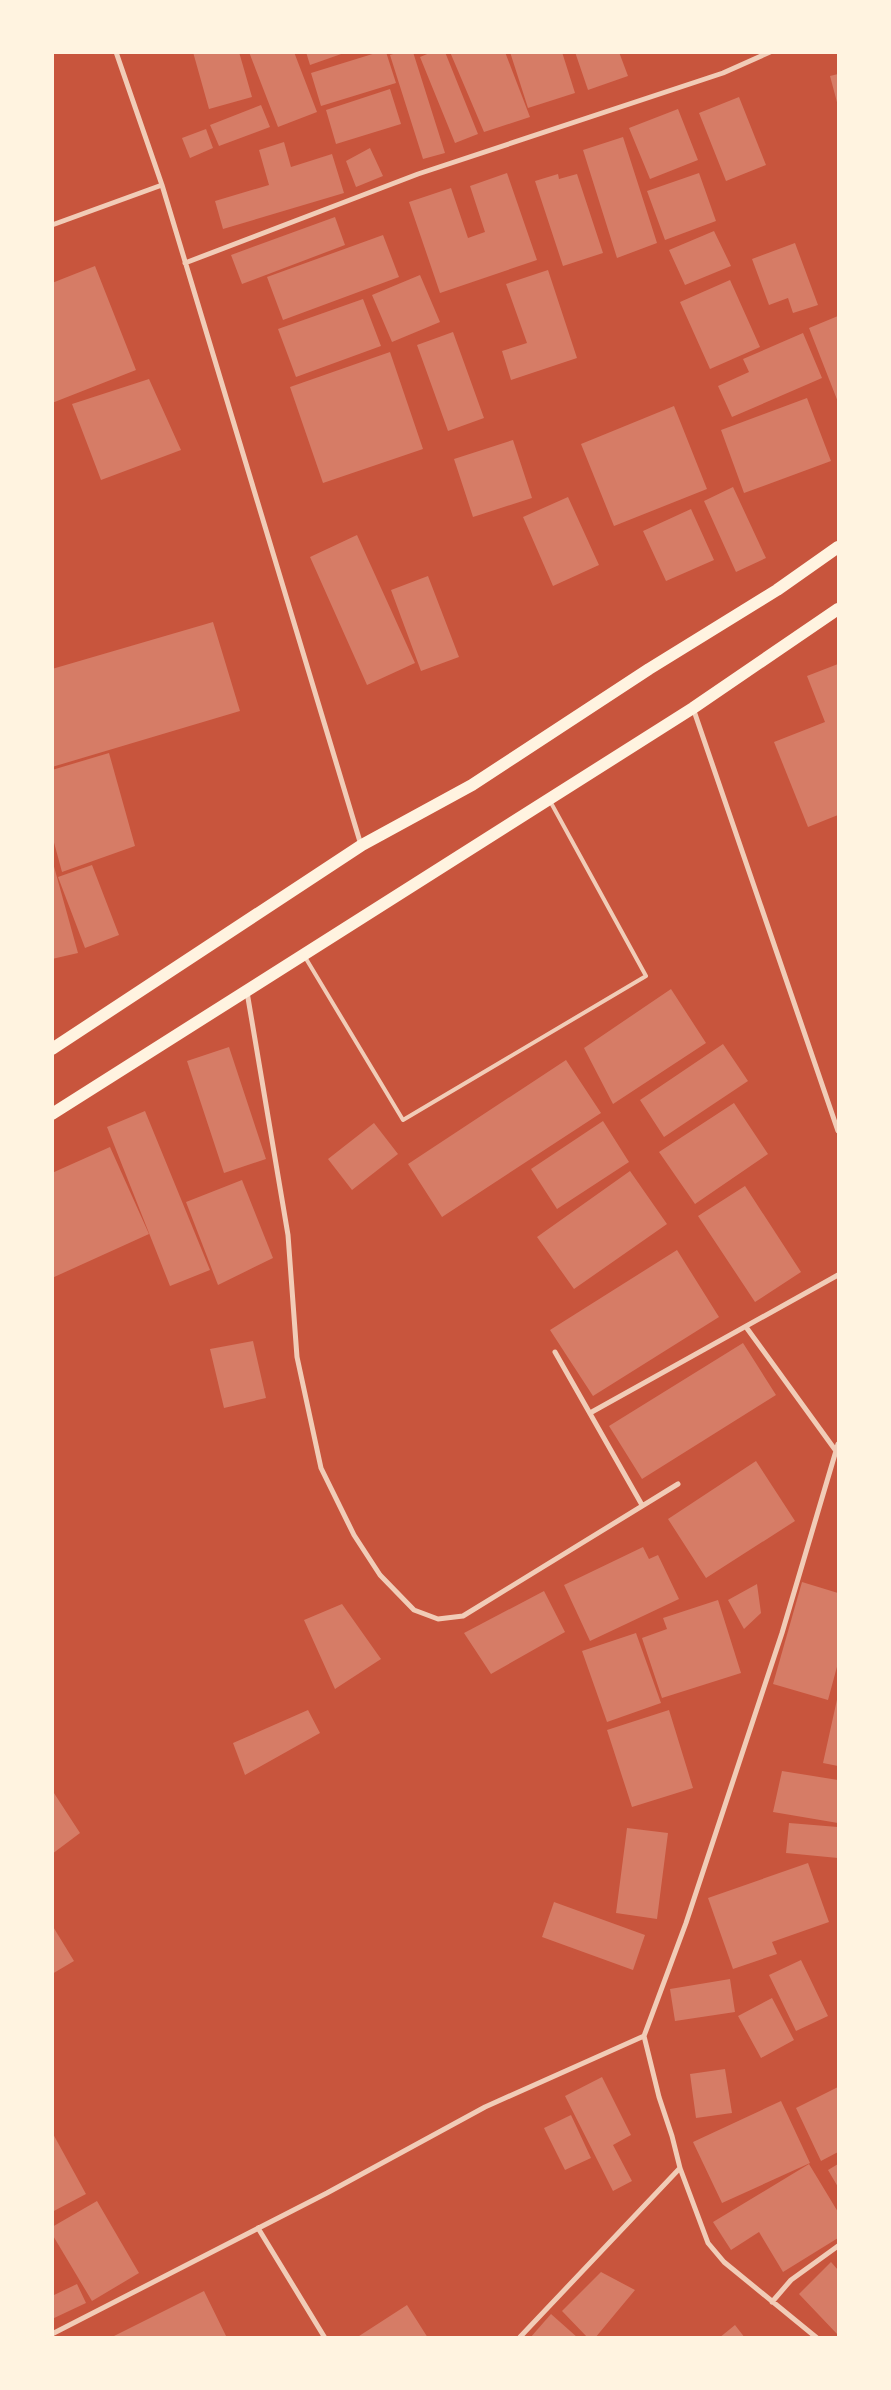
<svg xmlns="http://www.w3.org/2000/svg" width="891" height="2390" font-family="'Public Sans',sans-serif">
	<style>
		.building { fill: #d67c66 }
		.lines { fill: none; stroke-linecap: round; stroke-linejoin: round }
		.service { stroke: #f1ccb7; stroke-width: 4 }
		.minor { stroke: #f1ccb7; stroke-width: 5 }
		.primary { stroke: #fff3e0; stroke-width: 12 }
	</style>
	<rect width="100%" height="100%" fill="#c8553d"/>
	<path class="building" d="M 193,52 L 239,52 L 252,97 L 209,109 Z
		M 249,52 L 294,52 L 317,112 L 278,127 Z
		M 306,52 L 344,52 L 344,53 L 310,65 Z
		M 379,52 L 386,52 L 396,83 L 321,106 L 311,73 Z
		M 400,52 L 413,52 L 445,153 L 423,159 L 390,55 Z
		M 432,52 L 445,52 L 478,134 L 455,143 L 420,57 Z
		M 450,52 L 505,52 L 530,117 L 484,132 Z
		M 510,52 L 562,52 L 575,93 L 528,108 Z
		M 575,52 L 619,52 L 628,76 L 588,90 Z
		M 838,74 L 838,106 L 830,76 Z
		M 390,89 L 401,124 L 336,144 L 326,110 Z
		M 739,97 L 766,165 L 726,181 L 699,113 Z
		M 261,105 L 270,127 L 219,146 L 210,125 Z
		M 678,109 L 698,160 L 650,179 L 629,128 Z
		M 206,129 L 213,148 L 190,158 L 182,138 Z
		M 623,137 L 657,243 L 617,258 L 583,150 Z
		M 284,142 L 291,167 L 332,154 L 344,193 L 223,229 L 215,201 L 269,185 L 259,150 Z
		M 370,148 L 383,176 L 356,187 L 346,161 Z
		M 507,173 L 537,260 L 440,293 L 409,202 L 451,188 L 468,238 L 485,232 L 470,186 Z
		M 699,173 L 716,221 L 665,240 L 647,191 Z
		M 558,174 L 559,179 L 577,174 L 603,253 L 563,266 L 535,181 Z
		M 335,217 L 345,245 L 242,284 L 231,255 Z
		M 714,231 L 731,266 L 685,285 L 669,250 Z
		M 383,235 L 399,277 L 283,320 L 267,277 Z
		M 795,243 L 818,305 L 793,313 L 788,298 L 769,305 L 752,259 Z
		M 95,266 L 136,370 L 52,403 L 52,283 Z
		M 548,270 L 577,358 L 511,380 L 502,351 L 527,343 L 506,284 Z
		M 420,275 L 440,322 L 392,342 L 372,295 Z
		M 730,280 L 760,347 L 710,369 L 680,302 Z
		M 363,299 L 381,346 L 296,377 L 278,329 Z
		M 838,316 L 838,402 L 809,328 Z
		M 453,332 L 484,418 L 448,431 L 417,345 Z
		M 803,333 L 822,378 L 732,417 L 718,386 L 749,372 L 743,359 Z
		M 390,352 L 423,449 L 323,483 L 290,387 Z
		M 149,379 L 181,450 L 101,480 L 72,404 Z
		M 807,398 L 831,461 L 744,493 L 721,430 Z
		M 674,406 L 707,489 L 614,526 L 581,444 Z
		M 513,440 L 532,498 L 473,517 L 454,459 Z
		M 733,487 L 766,558 L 736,572 L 704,501 Z
		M 568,497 L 599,565 L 553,586 L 523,517 Z
		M 691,509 L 714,560 L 666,581 L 643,531 Z
		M 357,535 L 415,663 L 367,685 L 310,557 Z
		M 428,576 L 459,657 L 421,671 L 391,590 Z
		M 213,622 L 240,711 L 52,767 L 52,669 Z
		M 838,664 L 838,815 L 808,827 L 774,742 L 825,722 L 807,676 Z
		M 109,753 L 135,846 L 62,872 L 52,835 L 52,770 Z
		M 53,863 L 78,953 L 52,959 L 52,864 Z
		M 92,865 L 119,935 L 85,948 L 58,877 Z
		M 671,989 L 706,1043 L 613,1104 L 584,1048 Z
		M 723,1044 L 748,1081 L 664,1137 L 640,1100 Z
		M 229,1047 L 266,1159 L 224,1173 L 187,1061 Z
		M 566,1060 L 601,1113 L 442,1217 L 408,1164 Z
		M 734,1103 L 768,1154 L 695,1204 L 659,1152 Z
		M 145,1111 L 210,1270 L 170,1286 L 107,1127 Z
		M 603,1121 L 629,1162 L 557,1209 L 531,1169 Z
		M 374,1123 L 398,1154 L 352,1190 L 328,1159 Z
		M 110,1147 L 149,1234 L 52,1278 L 52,1173 Z
		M 630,1171 L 667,1224 L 574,1289 L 537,1237 Z
		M 242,1180 L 273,1258 L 218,1285 L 186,1202 Z
		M 745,1186 L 801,1272 L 755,1302 L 698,1216 Z
		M 677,1250 L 719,1317 L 593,1396 L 550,1330 Z
		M 253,1341 L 266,1398 L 224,1408 L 210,1349 Z
		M 743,1343 L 776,1395 L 642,1479 L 609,1426 Z
		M 756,1461 L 795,1521 L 706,1578 L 668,1519 Z
		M 643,1547 L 649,1559 L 658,1555 L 679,1599 L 590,1641 L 564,1585 Z
		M 802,1582 L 838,1593 L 838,1663 L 828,1700 L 773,1684 Z
		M 757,1584 L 761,1613 L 744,1629 L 728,1600 Z
		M 544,1591 L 565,1632 L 491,1674 L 464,1633 Z
		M 718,1600 L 741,1673 L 662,1698 L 642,1638 L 667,1629 L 663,1618 Z
		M 342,1604 L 381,1659 L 335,1689 L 304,1620 Z
		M 636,1633 L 661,1703 L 607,1722 L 582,1651 Z
		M 838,1695 L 838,1766 L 823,1763 Z
		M 308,1710 L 320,1733 L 245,1775 L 233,1743 Z
		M 669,1710 L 693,1788 L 632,1807 L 607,1730 Z
		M 782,1771 L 838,1780 L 838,1823 L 773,1812 Z
		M 52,1790 L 80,1833 L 52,1854 Z
		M 789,1823 L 838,1827 L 838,1858 L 786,1853 Z
		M 627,1828 L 668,1833 L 657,1919 L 616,1913 Z
		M 808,1863 L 829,1922 L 772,1942 L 777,1954 L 733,1969 L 708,1898 Z
		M 554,1902 L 645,1935 L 633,1970 L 542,1937 Z
		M 52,1925 L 74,1961 L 52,1974 Z
		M 801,1960 L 828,2016 L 796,2031 L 769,1975 Z
		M 730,1979 L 735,2012 L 675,2021 L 670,1989 Z
		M 772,1998 L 794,2040 L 761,2058 L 738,2016 Z
		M 725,2069 L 732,2113 L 696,2118 L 690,2074 Z
		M 602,2077 L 631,2135 L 613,2145 L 632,2181 L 613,2191 L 565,2096 Z
		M 838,2087 L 838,2152 L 821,2161 L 796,2108 Z
		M 781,2101 L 810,2163 L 722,2203 L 693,2142 Z
		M 571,2115 L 591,2158 L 565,2170 L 544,2128 Z
		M 52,2132 L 86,2194 L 52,2212 Z
		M 809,2164 L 838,2212 L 838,2238 L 783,2272 L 759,2232 L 731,2250 L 713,2222 Z
		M 838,2164 L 838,2187 L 828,2170 Z
		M 97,2201 L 139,2273 L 92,2301 L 52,2234 L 52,2227 Z
		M 831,2262 L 838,2270 L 838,2335 L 799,2294 Z
		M 601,2272 L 635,2290 L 595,2338 L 588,2338 L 562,2311 Z
		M 77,2284 L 86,2303 L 52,2319 L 52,2296 Z
		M 204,2291 L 227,2338 L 110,2338 Z
		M 407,2305 L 428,2338 L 356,2338 Z
		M 551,2314 L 578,2338 L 530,2338 Z
		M 735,2325 L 745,2338 L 719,2338 Z"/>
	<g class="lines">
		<path class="service" d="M 305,957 L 403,1120 L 646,976 L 550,801"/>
		<path class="minor" d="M 116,52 L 162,185 L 361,845
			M 52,225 L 162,185
			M 185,263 L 418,174 L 723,73 L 770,52
			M 693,708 L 838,1131
			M 247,992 L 288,1235 L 297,1357 L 321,1468 L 354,1535 L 380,1575 L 414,1610 L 438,1619 L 463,1616 L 678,1484
			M 746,1327 L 836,1451
			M 555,1352 L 642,1505
			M 590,1413 L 838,1275
			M 258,2228 L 325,2338
			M 772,2302 L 791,2280 L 838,2246
			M 52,2334 L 327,2193 L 485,2107 L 644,2036
			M 520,2337 L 680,2168
			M 817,2338 L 724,2262 L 708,2243 L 680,2168 L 672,2136 L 659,2097 L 644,2036 L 686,1923 L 782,1633 L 838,1444"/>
		<path class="primary" d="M 52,1049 L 362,845 L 472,785 L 649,669 L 777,590 L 838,547
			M 52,1114 L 693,708 L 838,609"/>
	</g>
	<rect width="891" height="2390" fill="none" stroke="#fff3e0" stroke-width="108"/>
</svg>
